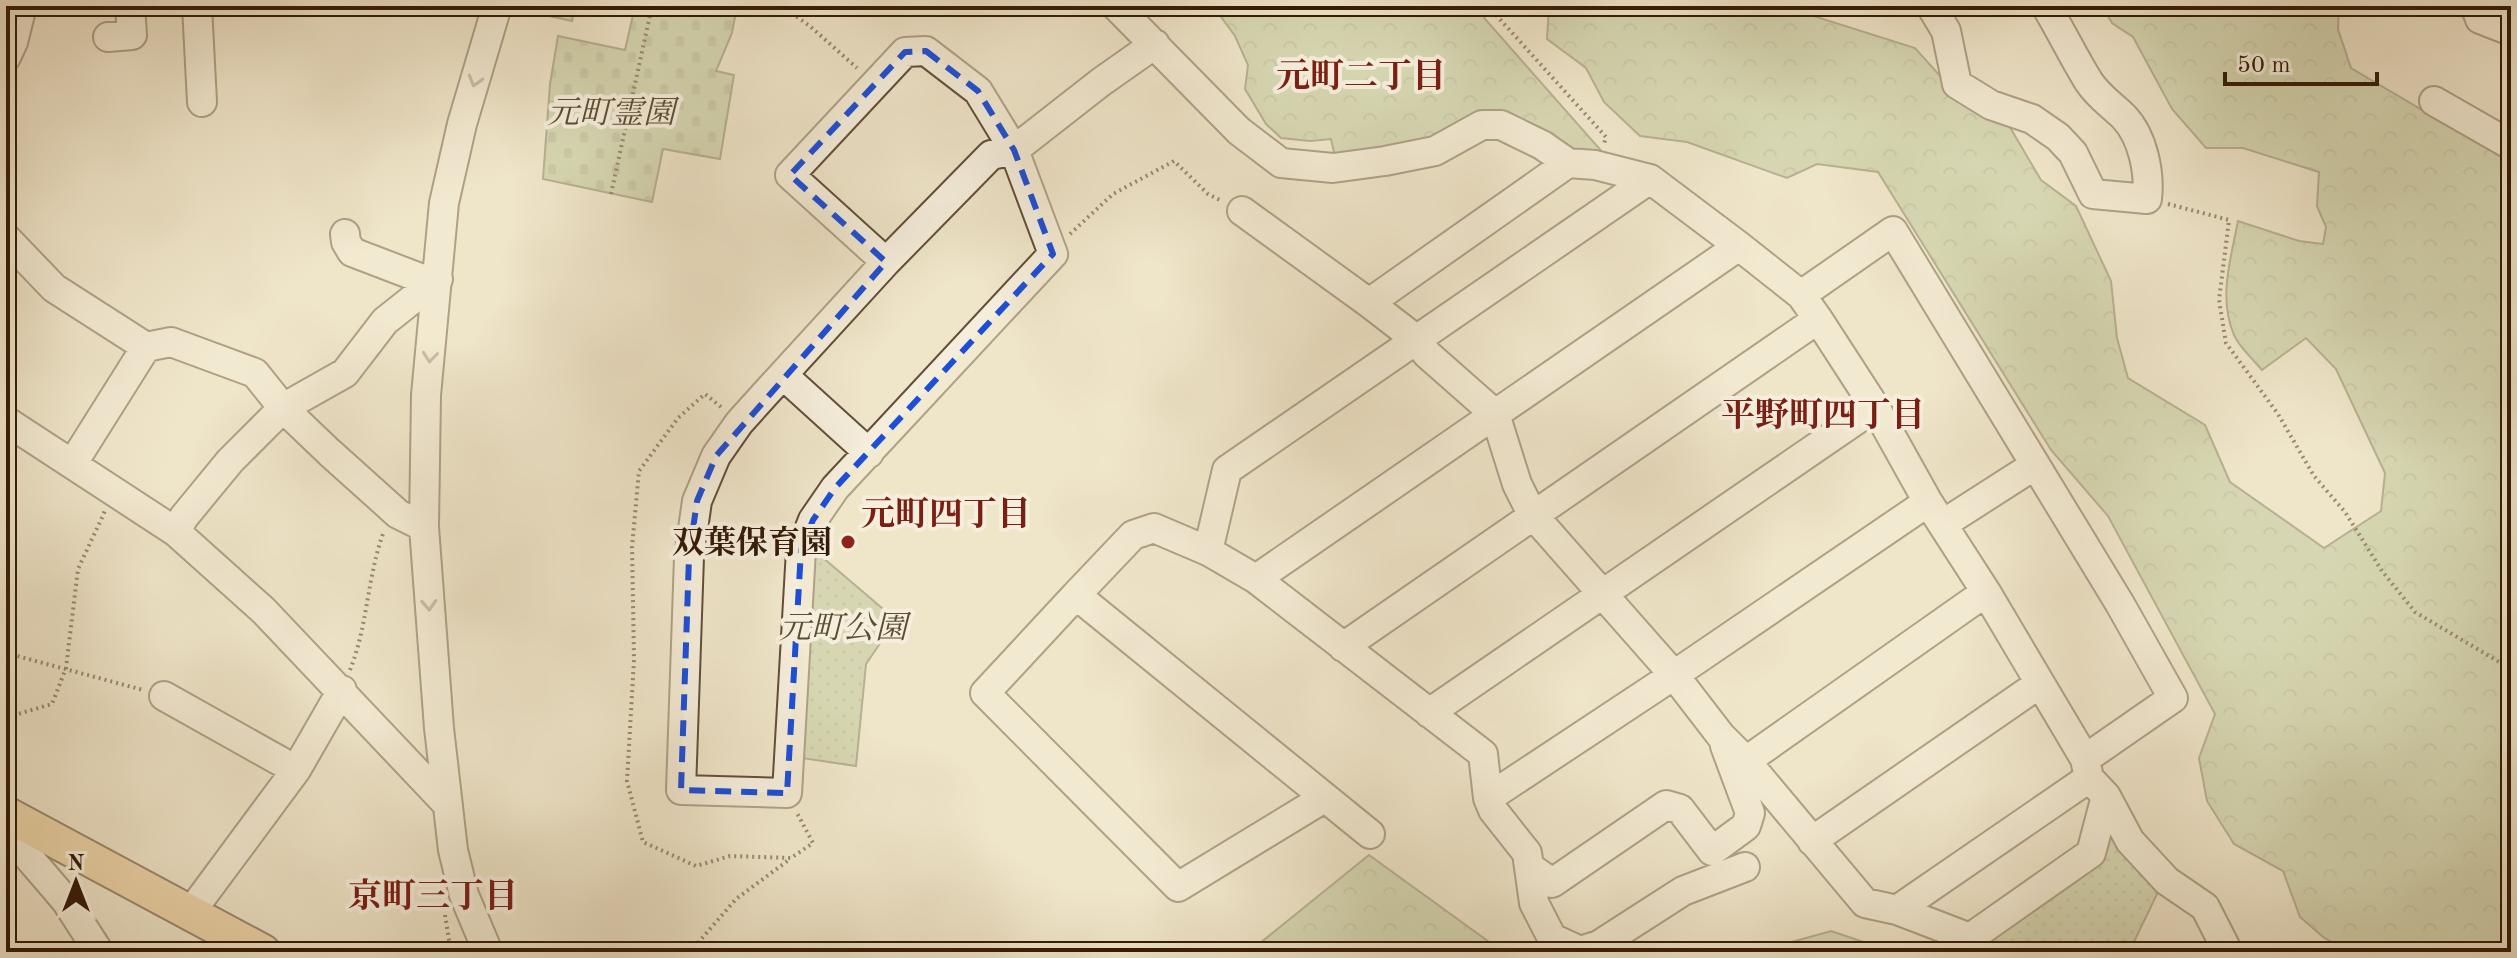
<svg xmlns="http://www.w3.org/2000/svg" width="2517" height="958" font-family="'Old Standard TT','Noto Serif JP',serif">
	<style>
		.forest { fill: url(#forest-crowns); stroke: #76704e; stroke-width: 2 }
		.cemetery { fill: url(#cemetery-stones); stroke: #76704e; stroke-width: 2 }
		.park { fill: url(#park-dots); stroke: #76704e; stroke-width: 2 }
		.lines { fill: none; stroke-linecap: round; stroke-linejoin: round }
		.minor-casing { stroke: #634e37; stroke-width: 32 }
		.major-casing { stroke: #341b06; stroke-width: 38 }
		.path { stroke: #341b06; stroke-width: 4; stroke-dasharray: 2 4; stroke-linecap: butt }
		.minor { stroke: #f5eedc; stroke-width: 28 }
		.major { stroke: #e8c284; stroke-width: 34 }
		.oneway { stroke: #9e8f7c }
		.marked { fill: none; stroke: #1d4ed8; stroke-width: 6; stroke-dasharray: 16 10; stroke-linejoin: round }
		.poi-dot { fill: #8f2418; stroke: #f5eedc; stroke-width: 3 }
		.labels { text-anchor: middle; stroke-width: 8; stroke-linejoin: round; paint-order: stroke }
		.park-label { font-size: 32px; font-style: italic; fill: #5c4e32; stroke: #f5eedc }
		.poi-label { font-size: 32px; font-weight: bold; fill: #341b06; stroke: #f5eedc; text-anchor: end }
		.neighbourhood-label { font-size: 34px; font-weight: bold; fill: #7a1f14; stroke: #f5eedc }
	</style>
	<defs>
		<pattern id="forest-crowns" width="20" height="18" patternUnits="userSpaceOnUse" patternTransform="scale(2)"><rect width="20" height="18" fill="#b9c597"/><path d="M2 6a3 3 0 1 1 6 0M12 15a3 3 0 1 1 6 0" fill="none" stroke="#a0a981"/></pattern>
		<pattern id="cemetery-stones" width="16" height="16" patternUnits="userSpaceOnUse" patternTransform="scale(2)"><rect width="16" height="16" fill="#b9c597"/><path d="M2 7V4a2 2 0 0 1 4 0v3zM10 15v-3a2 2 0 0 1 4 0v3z" fill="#a0a981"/></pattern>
		<pattern id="park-dots" width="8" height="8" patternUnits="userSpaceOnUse" patternTransform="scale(2)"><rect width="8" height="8" fill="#b9c597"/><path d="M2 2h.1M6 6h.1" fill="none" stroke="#a0a981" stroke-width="1.8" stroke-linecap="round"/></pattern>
	</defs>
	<rect width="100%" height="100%" fill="#efe5c9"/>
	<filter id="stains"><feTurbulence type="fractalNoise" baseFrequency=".0025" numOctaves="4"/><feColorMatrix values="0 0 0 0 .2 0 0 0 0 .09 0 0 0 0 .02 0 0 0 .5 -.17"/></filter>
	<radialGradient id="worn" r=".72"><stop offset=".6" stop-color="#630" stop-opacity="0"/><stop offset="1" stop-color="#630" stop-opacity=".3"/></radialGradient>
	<path class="forest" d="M 1213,6 L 1478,6 L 1485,19 L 1612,163 L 1579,157 L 1510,124 L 1431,146 L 1336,161 L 1331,139 L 1310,141 L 1281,138 L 1266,124 L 1245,89 L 1248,65 L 1235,36 Z
		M 1549,6 L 1782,6 L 1915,48 L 1950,87 L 2008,124 L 2041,180 L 2076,206 L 2111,281 L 2117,338 L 2128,378 L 2205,425 L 2230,482 L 2324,548 L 2381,511 L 2385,473 L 2336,369 L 2306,338 L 2262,370 C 2253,359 2239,347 2234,335 C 2218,298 2231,258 2238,221 L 2299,241 L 2323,244 L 2326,227 L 2317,206 L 2319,172 L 2243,148 L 2206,148 L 2172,109 L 2133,37 L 2112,23 L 2102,6 L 2339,6 L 2338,29 L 2351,68 L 2451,127 L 2511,159 L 2511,260 L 2506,273 L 2511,278 L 2511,952 L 2348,952 L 2323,937 L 2300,917 L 2283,871 L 2234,844 L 2207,801 L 2199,758 L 2215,714 L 2108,516 L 2051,450 L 1878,172 L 1817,164 L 1787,178 L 1687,142 L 1640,136 L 1604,102 L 1586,68 L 1547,39 Z
		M 1369,855 L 1503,952 L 1249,952 Z
		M 1831,931 L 1893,952 L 1756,952 Z"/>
	<path class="cemetery" d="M 635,6 L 737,6 L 732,33 L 716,71 L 734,75 L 720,159 L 663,149 L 652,202 L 543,179 L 550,84 L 558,36 L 625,50 Z"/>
	<path class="park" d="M 504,6 L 575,6 L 572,21 Z
		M 808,545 L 896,620 L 866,664 L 856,766 L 795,757 Z
		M 2114,837 L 2161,886 L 2129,952 L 1971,952 L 2100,862 L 2107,838 Z"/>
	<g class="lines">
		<g class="minor-casing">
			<path id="minor" d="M 197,6 L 202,102
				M 1116,6 L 1239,131 L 1281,163 L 1333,168 L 1385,161 L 1435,151 L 1482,125 L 1501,125 L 1542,145 L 1568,163 L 1595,165 L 1650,179 L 1739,246 L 1801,295 L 1818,319 L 1875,407 L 1928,502 L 1986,592 L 2085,759 L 2089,778 L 2106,796 L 2130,841 L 2167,881 L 2205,907 L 2228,952
				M 1931,6 L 1946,31 L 1957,84 L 1991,105 L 2032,119 L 2058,137 L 2073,153 L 2093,194 L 2147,199 C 2150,173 2143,137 2124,117 C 2112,105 2099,97 2089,82 C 2074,58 2061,31 2046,6
				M 2475,6 L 2480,19 L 2511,31
				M 108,37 L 132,35 L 130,6
				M 6,57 L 13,42 L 22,6
				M 2434,101 L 2511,145
				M 1568,163 L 1369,303 L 1417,340 L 1427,354 L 1495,414 L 1517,484 L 1532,514 L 1674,675 L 1721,736 L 1746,761 L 1865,903 L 1897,910 L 1970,938 L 2091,853 L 2106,796
				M 1242,211 L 1369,303
				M 345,234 L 346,242 L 352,252 L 420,278 L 438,279
				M 6,238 L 54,288 L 146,347 L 171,342 L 255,373 L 283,408 L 329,452 L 398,514 L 424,527
				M 886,262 L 790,175 L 905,52 L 926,51 L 978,91 L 1014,150 L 1053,254 L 835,488 L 813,520 L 801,550 L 787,793 L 681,790 L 689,557 L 697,501 L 716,456 L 739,423 L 766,393 L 886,262 L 991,155 L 1014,150 L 1101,82 L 1155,44
				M 1801,295 L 1893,231 L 2120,604 L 2173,698 L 2085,759
				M 783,375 L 869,453
				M 6,421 L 176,532 L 263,610 L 448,805
				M 73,463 L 146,347
				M 1943,524 L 2035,465
				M 176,532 L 184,517 L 230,461 L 283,408 L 345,373 L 385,321 L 438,279
				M 1208,551 L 1227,470 L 1650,179
				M 1256,579 L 1739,246
				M 1076,595 L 1133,535 L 1154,528 L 1208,551 L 1256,579 L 1483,754 L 1488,798 L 1493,810 L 1527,853 L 1534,903 L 1552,938 L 1580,951 L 1599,945 L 1683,891 L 1745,867
				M 1343,647 L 1818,319
				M 164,696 L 296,770
				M 1429,713 L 1875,407
				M 1746,761 L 1986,592
				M 1324,798 L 1178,887 L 985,693 L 1076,595 L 1370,834
				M 1488,798 L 1674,675 L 1928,502
				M 6,831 L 66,901 L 99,952
				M 1812,841 L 2039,684
				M 1531,868 L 1552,883 L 1666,805 L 1680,809 L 1712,851 L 1746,826 L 1750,813 L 1725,746
				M 1897,910 L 2089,778
				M 190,913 L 296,770 L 342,690
				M 488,952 L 464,895 L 453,850 L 439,728 L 424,527 L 426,395 L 444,203 L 462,124 L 497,6"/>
		</g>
		<g class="major-casing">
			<path id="major" d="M 6,814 L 263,952"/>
		</g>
		<path class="path" d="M 782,6 L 811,27 L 857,68
			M 1488,6 L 1606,137 L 1604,144
			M 611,194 L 652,6
			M 2168,204 L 2229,220 L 2219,300 L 2226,343 L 2278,414 L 2314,476 L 2345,512 L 2382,571 L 2415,612 L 2511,669
			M 1070,234 L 1113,194 L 1174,161 L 1208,194 L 1222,201
			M 721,407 L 705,394 L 678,418 L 639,471 L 632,547 L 634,660 L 627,781 L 643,842 L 696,866 L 730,856 L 791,858 L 813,843 L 797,813
			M 6,653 L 143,690
			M 350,670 C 368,625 367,577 384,531
			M 6,726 L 18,714 L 52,704 L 66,668 L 78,569 L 105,511
			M 445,915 L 451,952
			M 690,952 L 736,899 L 790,859"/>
		<use href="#minor" class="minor"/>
		<use href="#major" class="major"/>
	</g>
	<defs><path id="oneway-chevron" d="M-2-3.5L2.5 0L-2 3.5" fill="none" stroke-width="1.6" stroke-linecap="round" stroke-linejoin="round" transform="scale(2)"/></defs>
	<g class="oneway">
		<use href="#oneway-chevron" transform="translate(475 81) rotate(106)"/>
		<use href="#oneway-chevron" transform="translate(430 357) rotate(96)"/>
		<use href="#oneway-chevron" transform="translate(429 605) rotate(87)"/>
	</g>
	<path d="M0 0H2517V958H0ZM 926,51 L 978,91 L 1014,150 L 1053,254 L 835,488 L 813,520 L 801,550 L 787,793 L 681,790 L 689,557 L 697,501 L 716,456 L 886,262 L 790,175 L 905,52 Z" fill="#efe5c9" fill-opacity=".55" fill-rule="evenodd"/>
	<path class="marked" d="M 926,51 L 978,91 L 1014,150 L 1053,254 L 835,488 L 813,520 L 801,550 L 787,793 L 681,790 L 689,557 L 697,501 L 716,456 L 886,262 L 790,175 L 905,52 Z"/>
	<circle class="poi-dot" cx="848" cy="542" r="8"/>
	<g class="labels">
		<g class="park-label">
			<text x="611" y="123">元町霊園</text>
			<text x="843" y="638">元町公園</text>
		</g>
		<g class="poi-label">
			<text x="832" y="553">双葉保育園</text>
		</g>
		<g class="neighbourhood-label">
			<text x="1361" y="87">元町二丁目</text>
			<text x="1823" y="426">平野町四丁目</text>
			<text x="946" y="525">元町四丁目</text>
			<text x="433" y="907">京町三丁目</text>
		</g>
	</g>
	<rect width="2517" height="958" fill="none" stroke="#efe5c9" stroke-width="32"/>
	<rect x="8" y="8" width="2501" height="942" fill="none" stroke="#341b06" stroke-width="4"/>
	<rect x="16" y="16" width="2485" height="926" fill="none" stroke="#341b06" stroke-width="2"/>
	<g transform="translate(76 882)" stroke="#f5eedc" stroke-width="6" paint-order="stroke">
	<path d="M0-6L14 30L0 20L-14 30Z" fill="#341b06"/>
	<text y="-12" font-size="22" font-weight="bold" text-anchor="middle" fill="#341b06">N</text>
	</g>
	<path d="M2225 72v12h152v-12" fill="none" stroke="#341b06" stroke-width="4"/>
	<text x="2237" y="72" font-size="24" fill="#341b06" stroke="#f5eedc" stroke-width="6" paint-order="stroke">50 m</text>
	<rect width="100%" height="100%" filter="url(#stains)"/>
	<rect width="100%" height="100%" fill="url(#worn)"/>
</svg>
